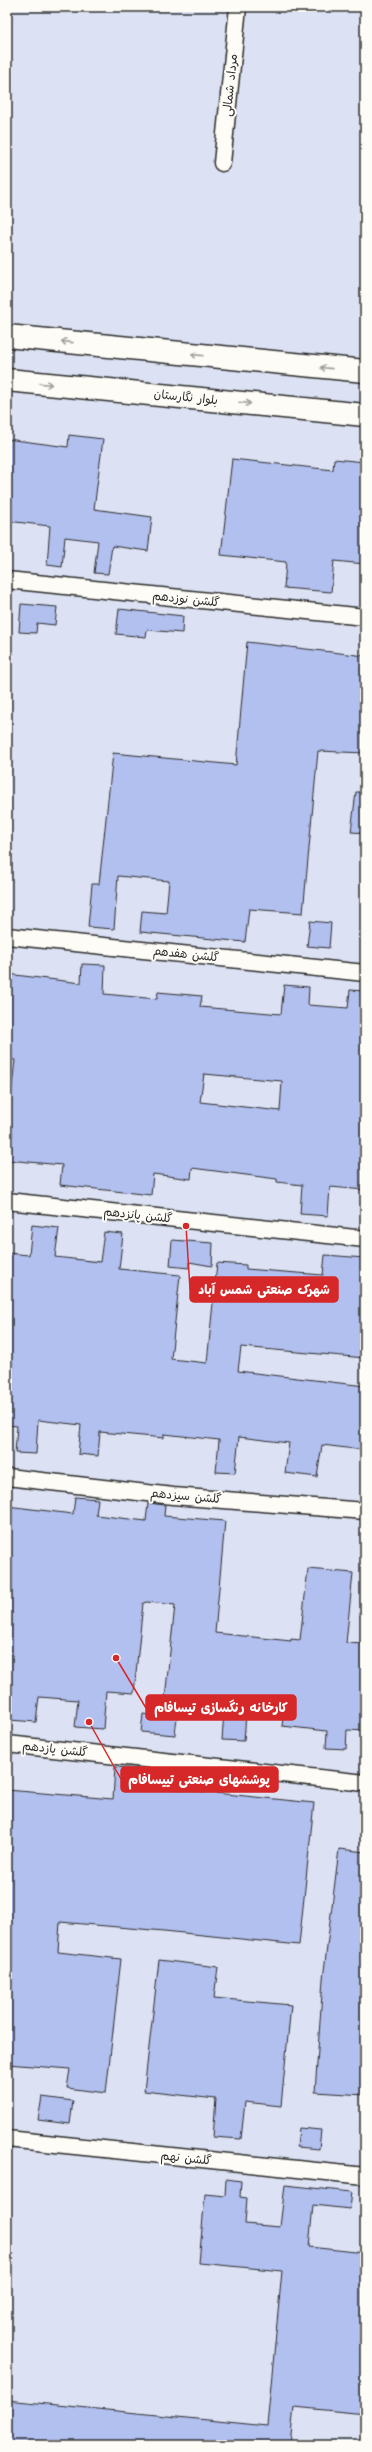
<svg xmlns="http://www.w3.org/2000/svg" width="372" height="2452" font-family="Kalam,'Playpen Sans Arabic',sans-serif">
	<style>
		.built { fill: #dce2f4 }
		.building { fill: #b2c0f0; stroke: #2b2b2b; fill-rule: evenodd }
		.lines { fill: none; stroke-linecap: round; stroke-linejoin: round }
		.street-casing { stroke: #2b2b2b; stroke-width: 19 }
		.secondary-casing { stroke: #2b2b2b; stroke-width: 25 }
		.street { stroke: #fdfcf7; stroke-width: 16 }
		.secondary { stroke: #fdfcf7; stroke-width: 22 }
		.oneway { stroke: #9e9e9b }
		.labels { text-anchor: middle; stroke-width: 4; stroke-linejoin: round; paint-order: stroke }
		.street-label { font-size: 12px; fill: #2b2b2b; stroke: #fdfcf7 }
		.leader { fill: none; stroke: #d62828; stroke-width: 1.5 }
		.callout-dot { fill: #d62828; stroke: #fdfcf7; stroke-width: 1.5 }
		.callout { fill: #d62828; stroke: #d62828; stroke-width: 1.5 }
		.callout-label { font-size: 13px; text-anchor: middle; font-weight: bold; fill: #fff }
	</style>
	<rect width="100%" height="100%" fill="#eef0f6"/>
	<filter id="ink" filterUnits="userSpaceOnUse"><feTurbulence type="fractalNoise" baseFrequency=".025" numOctaves="2"/><feDisplacementMap in="SourceGraphic" scale="8" xChannelSelector="R" yChannelSelector="G"/><feConvolveMatrix kernelMatrix="1 2 1 2 8 2 1 2 1" color-interpolation-filters="sRGB"/></filter>
	<g filter="url(#ink)">
		<path class="built" d="M 7,7 L 365,7 L 365,2445 L 7,2445 Z"/>
		<path class="building" d="M 69,435 L 103,439 L 94,509 L 152,517 L 148,551 L 112,546 L 108,574 L 94,573 L 98,541 L 65,537 L 62,567 L 47,565 L 50,526 L 7,521 L 7,439 L 68,447 Z
			M 232,459 L 333,470 L 334,459 L 365,462 L 365,564 L 334,561 L 331,592 L 284,588 L 286,562 L 221,555 Z
			M 21,604 L 57,607 L 55,625 L 37,623 L 36,633 L 19,632 Z
			M 119,609 L 183,616 L 182,633 L 147,630 L 146,637 L 116,634 Z
			M 247,642 L 365,656 L 365,753 L 318,751 L 303,913 L 249,909 L 245,942 L 140,932 L 142,911 L 166,913 L 169,881 L 118,876 L 114,929 L 88,927 L 92,884 L 99,884 L 113,753 L 236,765 Z
			M 356,792 L 365,792 L 365,833 L 351,832 Z
			M 310,921 L 331,923 L 329,948 L 307,946 Z
			M 82,964 L 105,965 L 104,994 L 157,999 L 158,992 L 202,996 L 200,1007 L 281,1014 L 284,985 L 309,987 L 308,1005 L 348,1008 L 350,990 L 365,991 L 365,1190 L 330,1187 L 328,1216 L 300,1214 L 302,1185 L 277,1182 L 277,1179 L 192,1168 L 191,1179 L 153,1174 L 151,1195 L 60,1185 L 62,1165 L 7,1160 L 7,1131 L 15,1060 L 7,1059 L 7,974 L 81,983 ZM 204,1074 L 282,1081 L 280,1111 L 200,1102 Z
			M 32,1225 L 59,1228 L 55,1257 L 100,1262 L 104,1232 L 123,1234 L 119,1269 L 180,1275 L 171,1359 L 207,1363 L 217,1263 L 246,1265 L 246,1269 L 323,1275 L 325,1255 L 365,1258 L 365,1358 L 241,1347 L 238,1371 L 365,1386 L 363,1450 L 322,1445 L 317,1477 L 285,1473 L 289,1443 L 239,1437 L 235,1473 L 216,1472 L 219,1440 L 164,1434 L 164,1438 L 100,1432 L 98,1456 L 78,1454 L 81,1425 L 38,1420 L 36,1454 L 15,1453 L 17,1426 L 7,1425 L 7,1253 L 29,1255 Z
			M 172,1240 L 213,1243 L 212,1266 L 189,1262 L 189,1268 L 170,1266 Z
			M 75,1497 L 98,1499 L 96,1515 L 146,1521 L 148,1503 L 165,1505 L 164,1516 L 225,1521 L 215,1633 L 291,1641 L 291,1639 L 300,1640 L 308,1569 L 353,1573 L 346,1643 L 365,1644 L 365,1731 L 347,1730 L 346,1749 L 326,1748 L 327,1731 L 282,1726 L 283,1718 L 246,1714 L 244,1741 L 222,1740 L 224,1712 L 178,1707 L 175,1735 L 141,1732 L 143,1714 L 163,1717 L 175,1605 L 147,1602 L 143,1603 L 134,1693 L 106,1691 L 103,1729 L 75,1727 L 78,1700 L 39,1697 L 36,1722 L 9,1720 L 11,1699 L 7,1699 L 7,1506 L 73,1514 Z
			M 115,1767 L 178,1772 L 176,1789 L 314,1803 L 299,1945 L 164,1931 L 60,1922 L 58,1952 L 121,1959 L 106,2093 L 67,2088 L 70,2069 L 7,2064 L 7,1790 L 113,1799 Z
			M 339,1849 L 365,1852 L 365,2095 L 315,2092 L 323,1979 Z
			M 159,1960 L 218,1967 L 214,1998 L 291,2005 L 281,2106 L 245,2102 L 241,2139 L 213,2137 L 216,2099 L 144,2091 Z
			M 42,2097 L 73,2101 L 70,2124 L 38,2120 Z
			M 299,2128 L 321,2130 L 319,2149 L 297,2147 Z
			M 226,2179 L 241,2181 L 240,2197 L 247,2198 L 245,2224 L 280,2227 L 285,2185 L 352,2192 L 350,2209 L 313,2205 L 309,2247 L 365,2253 L 365,2414 L 294,2407 L 290,2445 L 7,2445 L 7,2400 L 267,2426 L 282,2271 L 199,2263 L 205,2194 L 225,2196 Z"/>
		<g class="lines">
			<g class="street-casing">
				<path id="street" d="M 222,163 L 238,7
					M 7,580 L 365,617
					M 7,936 L 365,973
					M 7,1201 L 365,1239
					M 7,1477 L 173,1496 L 365,1511
					M 7,1744 L 365,1783
					M 7,2139 L 365,2176"/>
			</g>
			<g class="secondary-casing">
				<path id="secondary" d="M 7,336 L 365,371
					M 7,380 L 365,415"/>
			</g>
			<use href="#street" class="street"/>
			<use href="#secondary" class="secondary"/>
		</g>
		<defs><path id="oneway-shaft" d="M-6 0H5M1.5-3L5.5 0L1.5 3" fill="none" stroke-width="1.6" stroke-linecap="round" stroke-linejoin="round"/></defs>
		<g class="oneway">
			<use href="#oneway-shaft" transform="translate(67 342) rotate(-174)"/>
			<use href="#oneway-shaft" transform="translate(197 355) rotate(-174)"/>
			<use href="#oneway-shaft" transform="translate(326 368) rotate(-174)"/>
			<use href="#oneway-shaft" transform="translate(46 384) rotate(6)"/>
			<use href="#oneway-shaft" transform="translate(245 403) rotate(6)"/>
		</g>
	</g>
	<g class="labels">
		<g class="street-label">
			<text transform="translate(230 85) rotate(-84)" y="4">مرداد شمالی</text>
			<text transform="translate(186 397) rotate(6)" y="4">بلوار نگارستان</text>
			<text transform="translate(186 599) rotate(6)" y="4">گلشن نوزدهم</text>
			<text transform="translate(186 954) rotate(6)" y="4">گلشن هفدهم</text>
			<text transform="translate(138 1215) rotate(6)" y="4">گلشن پانزدهم</text>
			<text transform="translate(186 1496) rotate(5)" y="4">گلشن سیزدهم</text>
			<text transform="translate(55 1749) rotate(6)" y="4">گلشن یازدهم</text>
			<text transform="translate(186 2158) rotate(6)" y="4">گلشن نهم</text>
		</g>
	</g>
	<path class="leader" d="M186 1226L190 1289M116 1658L146 1708M89 1722L121 1779"/>
	<g class="callout-dot">
		<circle cx="186" cy="1226" r="4"/>
		<circle cx="116" cy="1658" r="4"/>
		<circle cx="89" cy="1722" r="4"/>
	</g>
	<g class="callout">
		<rect x="190" y="1277" width="148" height="25" rx="4"/>
		<rect x="146" y="1695" width="150" height="25" rx="4"/>
		<rect x="121" y="1767" width="157" height="25" rx="4"/>
	</g>
	<g class="callout-label">
		<text x="264" y="1294">شهرک صنعتی شمس آباد</text>
		<text x="221" y="1712">کارخانه رنگسازی تیسافام</text>
		<text x="199" y="1784">پوششهای صنعتی تییسافام</text>
	</g>
	<rect width="372" height="2452" fill="none" stroke="#fdfcf7" stroke-width="24"/>
	<rect x="12" y="12" width="348" height="2428" fill="none" stroke="#2b2b2b" stroke-width="1.5" filter="url(#ink)"/>
</svg>
